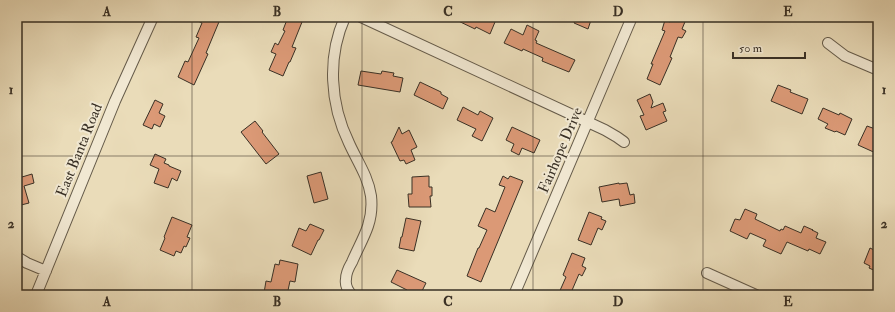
<svg xmlns="http://www.w3.org/2000/svg" width="895" height="312" font-family="'IM FELL Double Pica',serif">
	<style>
		.building { fill: #db9976; stroke: #393025 }
		.lines { fill: none; stroke-linecap: round; stroke-linejoin: round }
		.minor-casing { stroke: #655b4a; stroke-width: 12 }
		.minor { stroke: #f1e8d2; stroke-width: 10 }
		.grid { fill: none; stroke: #393025; stroke-width: 1; stroke-opacity: 0.55 }
		.labels { text-anchor: middle; stroke-width: 4; stroke-linejoin: round; paint-order: stroke }
		.street-label { font-size: 15px; fill: #393025; stroke: #f1e8d2 }
		.neatline { fill: none; stroke: #393025; stroke-width: 1.5 }
		.grid-label { font-size: 13px; text-anchor: middle; font-weight: bold; fill: #393025 }
	</style>
	<rect width="100%" height="100%" fill="#eadcb9"/>
	<filter id="stains"><feTurbulence type="fractalNoise" baseFrequency=".005" numOctaves="4"/><feColorMatrix values="0 0 0 0 .2 0 0 0 0 .09 0 0 0 0 .02 0 0 0 .5 -.17"/></filter>
	<radialGradient id="worn" r=".72"><stop offset=".6" stop-color="#630" stop-opacity="0"/><stop offset="1" stop-color="#630" stop-opacity=".3"/></radialGradient>
	<path class="building" d="M 190,17 L 221,17 L 206,53 L 208,54 L 194,85 L 178,77 L 185,61 L 188,62 L 199,38 L 196,37 L 202,23 Z
		M 288,17 L 304,17 L 292,47 L 296,48 L 290,62 L 289,62 L 283,76 L 269,70 L 276,54 L 271,52 L 275,43 L 278,45 L 285,31 L 283,30 Z
		M 450,17 L 484,17 L 495,22 L 490,34 L 476,27 L 475,29 Z
		M 577,17 L 592,17 L 588,29 L 574,23 Z
		M 672,17 L 687,17 L 682,29 L 686,31 L 682,38 L 678,37 L 670,57 L 672,58 L 660,85 L 647,79 L 653,64 L 651,64 L 665,31 L 662,30 L 665,20 L 670,22 Z
		M 527,25 L 539,31 L 535,40 L 537,41 L 536,43 L 575,60 L 569,72 L 542,61 L 543,58 L 523,49 L 522,51 L 504,43 L 511,29 L 523,35 Z
		M 361,71 L 381,74 L 382,71 L 394,73 L 393,76 L 403,78 L 400,92 L 358,85 Z
		M 420,82 L 441,92 L 441,94 L 448,98 L 443,109 L 414,95 Z
		M 778,85 L 791,90 L 790,92 L 808,99 L 802,114 L 771,101 Z
		M 650,94 L 653,102 L 651,108 L 663,103 L 666,111 L 663,112 L 667,121 L 646,130 L 640,116 L 644,115 L 637,100 Z
		M 155,100 L 163,104 L 159,113 L 165,116 L 160,127 L 154,124 L 152,129 L 143,125 Z
		M 463,107 L 478,115 L 480,111 L 493,118 L 482,141 L 472,136 L 476,129 L 457,120 Z
		M 823,108 L 839,115 L 840,113 L 852,119 L 845,135 L 836,131 L 835,132 L 825,128 L 828,124 L 818,119 Z
		M 255,121 L 263,131 L 262,132 L 279,154 L 266,164 L 241,132 Z
		M 867,126 L 878,130 L 878,154 L 858,145 Z
		M 399,127 L 402,134 L 409,130 L 417,147 L 411,150 L 415,160 L 406,164 L 404,160 L 400,161 L 391,142 L 392,142 Z
		M 512,127 L 540,140 L 534,153 L 522,148 L 519,155 L 511,151 L 514,144 L 506,140 Z
		M 155,154 L 166,159 L 164,163 L 169,165 L 169,166 L 181,171 L 177,181 L 172,178 L 168,188 L 154,183 L 159,169 L 150,165 Z
		M 17,169 L 19,169 L 22,177 L 32,174 L 34,183 L 24,186 L 29,203 L 17,206 Z
		M 321,172 L 328,199 L 314,203 L 307,176 Z
		M 429,176 L 429,187 L 432,187 L 432,196 L 430,196 L 431,207 L 409,207 L 408,194 L 412,194 L 412,177 Z
		M 503,176 L 508,179 L 510,176 L 523,181 L 481,282 L 467,276 L 478,248 L 479,248 L 487,230 L 478,226 L 486,208 L 495,212 L 505,187 L 499,185 Z
		M 619,183 L 619,184 L 627,183 L 630,195 L 634,194 L 635,203 L 620,206 L 619,199 L 602,202 L 599,187 Z
		M 745,209 L 757,214 L 755,219 L 780,231 L 781,229 L 783,230 L 785,226 L 801,233 L 804,226 L 813,230 L 812,230 L 818,233 L 816,238 L 826,242 L 820,254 L 809,249 L 808,251 L 787,242 L 781,254 L 763,246 L 766,240 L 750,233 L 747,239 L 730,231 L 735,219 L 740,220 Z
		M 589,212 L 602,217 L 601,219 L 606,221 L 602,230 L 598,228 L 591,245 L 578,240 Z
		M 172,217 L 192,225 L 187,237 L 190,238 L 186,247 L 184,246 L 181,253 L 176,251 L 174,256 L 160,250 L 165,238 L 164,237 Z
		M 406,218 L 421,221 L 414,251 L 399,248 L 401,237 L 402,237 Z
		M 310,224 L 324,230 L 319,240 L 318,240 L 311,255 L 292,246 L 299,228 L 306,231 Z
		M 878,247 L 878,272 L 869,268 L 870,266 L 864,263 L 870,248 L 876,251 Z
		M 572,253 L 585,258 L 582,266 L 586,268 L 582,276 L 579,274 L 570,295 L 558,295 L 566,277 L 563,275 Z
		M 280,260 L 298,264 L 295,282 L 290,281 L 287,295 L 275,295 L 264,293 L 266,281 L 271,282 L 275,264 L 279,265 Z
		M 397,270 L 426,283 L 420,295 L 405,295 L 407,290 L 391,282 Z"/>
	<g class="lines">
		<g class="minor-casing">
			<path id="minor" d="M 345,17 C 327,57 330,104 349,143 C 357,161 368,176 371,196 C 372,205 371,217 368,226 C 364,238 357,250 352,262 C 349,267 346,273 346,279 C 345,285 348,291 352,295
				M 361,17 L 605,130 L 617,137 L 624,142
				M 828,43 L 845,56 L 878,70
				M 17,257 L 27,263 L 46,271
				M 707,273 L 756,295
				M 36,295 L 115,101 L 153,17
				M 514,295 L 632,17"/>
		</g>
		<use href="#minor" class="minor"/>
	</g>
	<path class="grid" d="M 192,17 L 192,295M 362,17 L 362,295M 533,17 L 533,295M 703,17 L 703,295M 17,156 L 878,156"/>
	<g class="labels">
		<g class="street-label">
			<text transform="translate(79 150) rotate(-68)" y="5">East Banta Road</text>
			<text transform="translate(560 150) rotate(-67)" y="5">Fairhope Drive</text>
		</g>
	</g>
	<rect width="895" height="312" fill="none" stroke="#eadcb9" stroke-width="44"/>
	<path d="M733 52v6h72v-6" fill="none" stroke="#393025" stroke-width="2"/>
	<text x="739" y="52" font-size="12" fill="#393025" stroke="#f1e8d2" stroke-width="3" paint-order="stroke">50 m</text>
	<rect x="22" y="22" width="851" height="268" class="neatline"/>
	<g class="grid-label">
		<text x="107" y="16">A</text>
		<text x="277" y="16">B</text>
		<text x="448" y="16">C</text>
		<text x="618" y="16">D</text>
		<text x="788" y="16">E</text>
		<text x="11" y="94">1</text>
		<text x="884" y="94">1</text>
		<text x="11" y="228">2</text>
		<text x="884" y="228">2</text>
		<text x="107" y="306">A</text>
		<text x="277" y="306">B</text>
		<text x="448" y="306">C</text>
		<text x="618" y="306">D</text>
		<text x="788" y="306">E</text>
	</g>
	<rect width="100%" height="100%" filter="url(#stains)"/>
	<rect width="100%" height="100%" fill="url(#worn)"/>
</svg>
